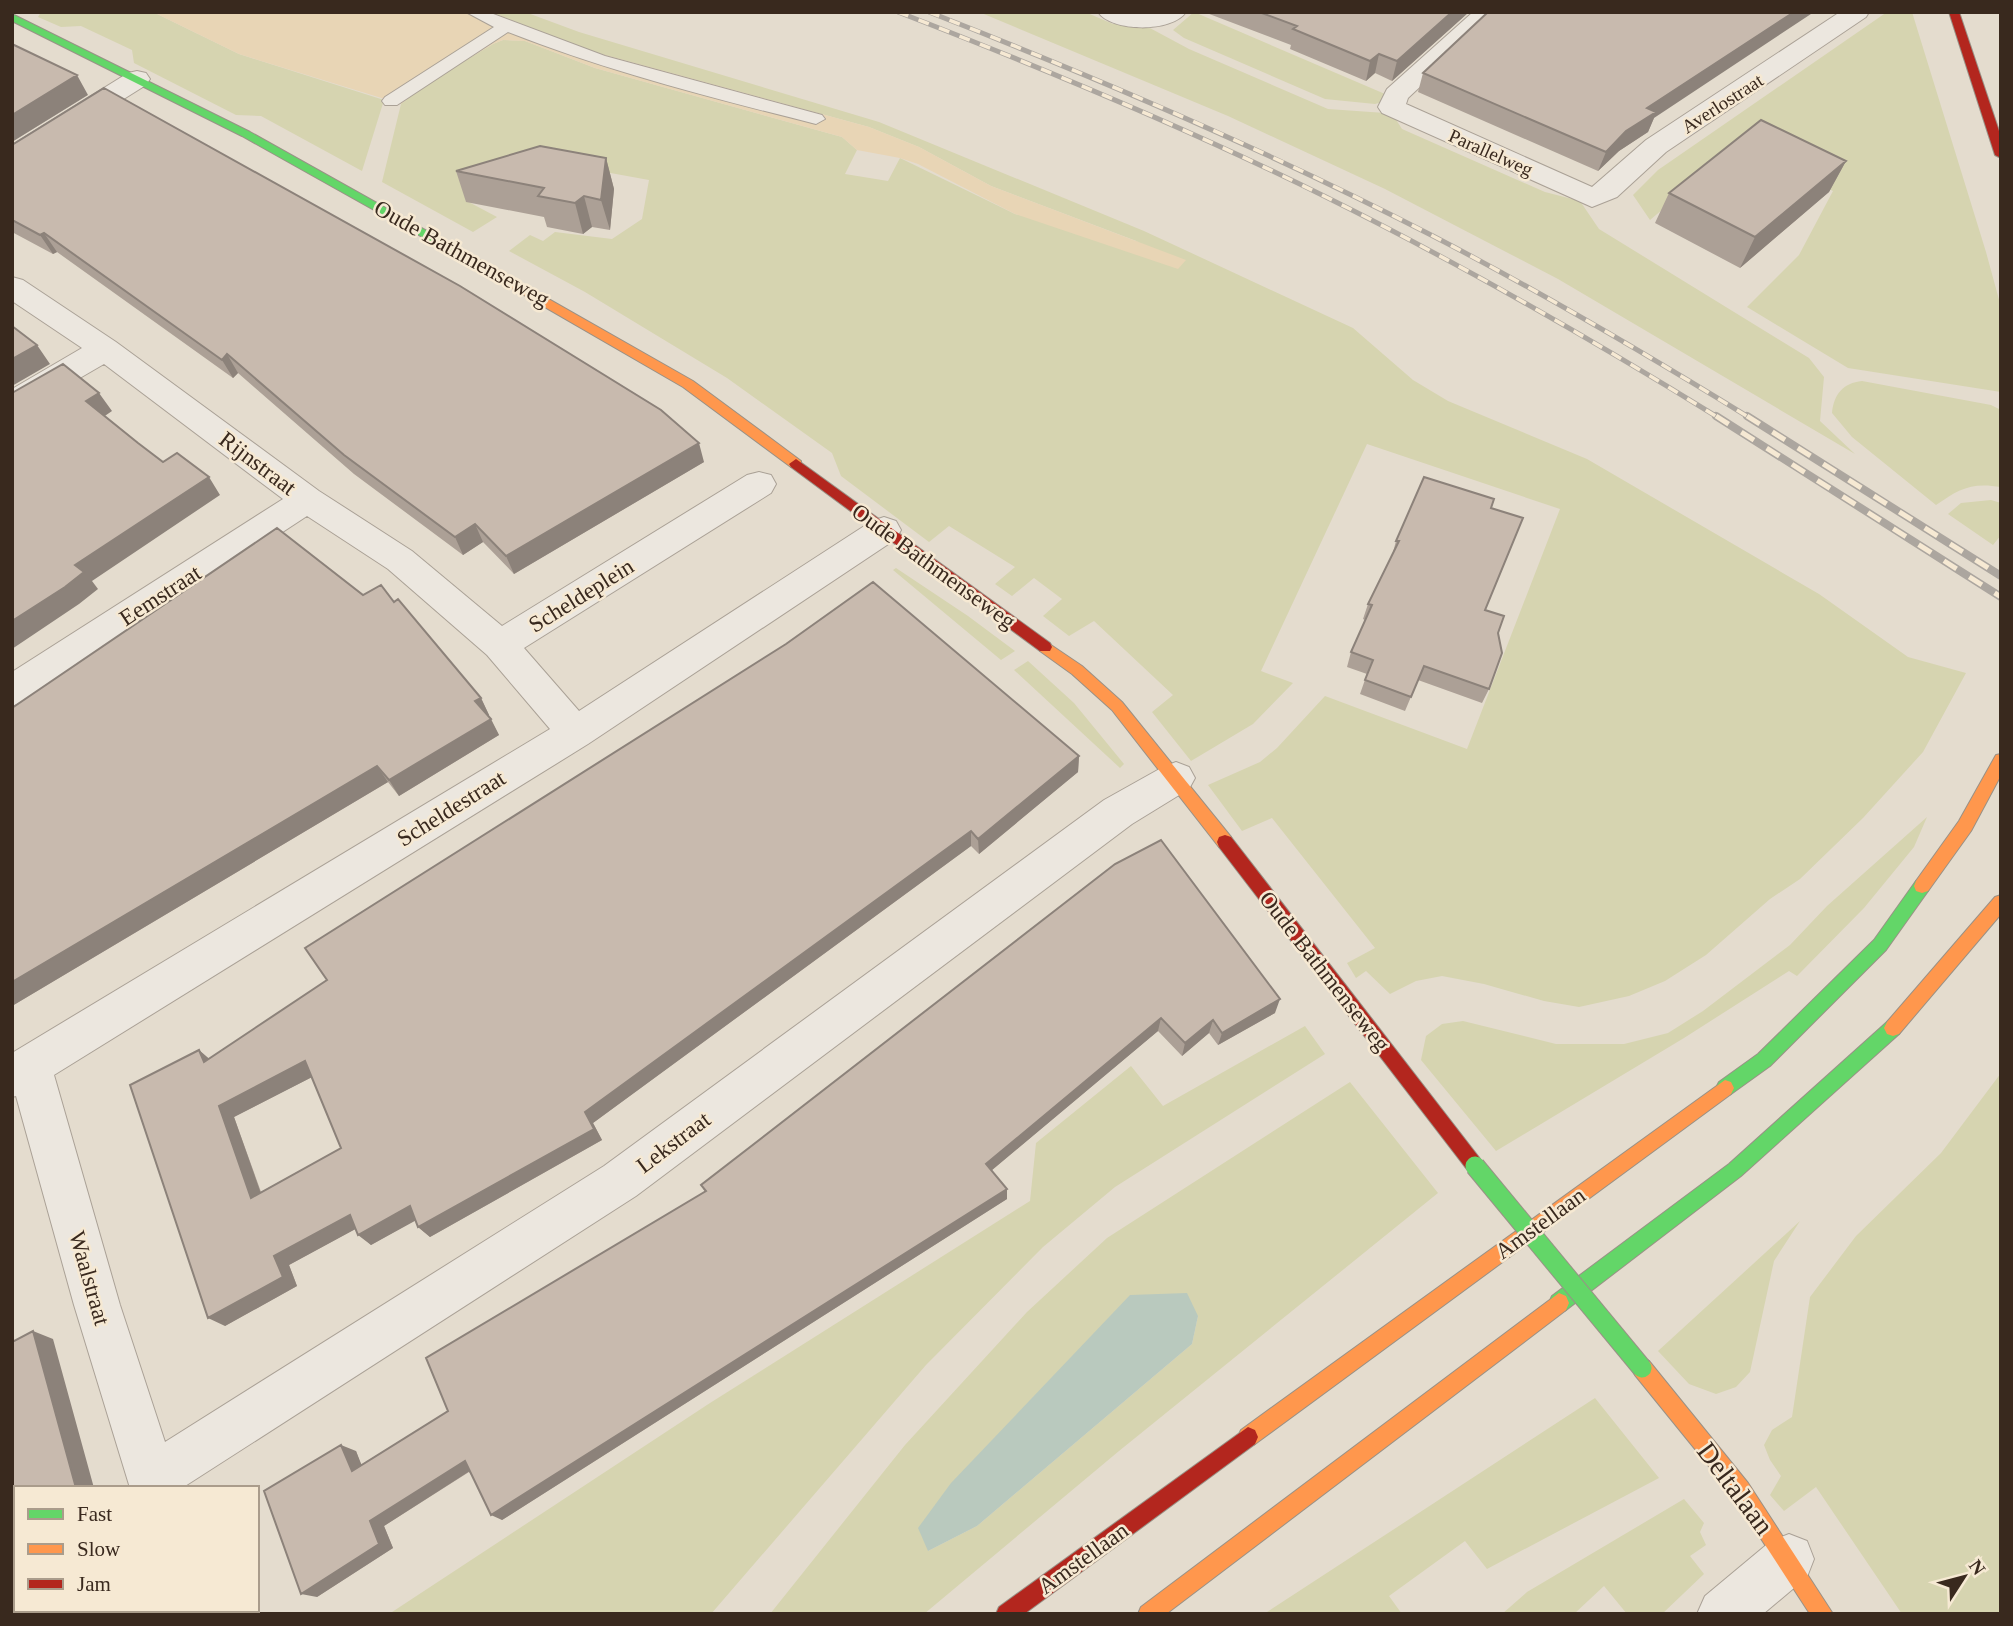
<svg xmlns="http://www.w3.org/2000/svg" width="2013" height="1626" font-family="'Times New Roman',serif">
	<style>
		.green { fill: #d6d4b0; fill-rule: evenodd }
		.sand { fill: #e8d5b5 }
		.water { fill: #b9c9be }
		.lines { fill: none; stroke-linecap: round; stroke-linejoin: round }
		.lane-casing { stroke: #aaa196; stroke-width: 2 }
		.street-casing { stroke: #aaa196; stroke-width: 2 }
		.fast-casing { stroke: #999186; stroke-width: 2 }
		.slow-casing { stroke: #999186; stroke-width: 2 }
		.jam-casing { stroke: #999186; stroke-width: 2 }
		.lane { fill: #ece7df; fill-rule: evenodd }
		.street { fill: #ece7df; fill-rule: evenodd }
		.fast { fill: #63d668; fill-rule: evenodd }
		.slow { fill: #ff974d; fill-rule: evenodd }
		.jam { fill: #b3261e; fill-rule: evenodd }
		.rail-far1-casing { stroke: #aca69f; stroke-width: 5 }
		.rail-casing { stroke: #aca69f; stroke-width: 8 }
		.rail-far1 { stroke: #f6e9d3; stroke-width: 3.5; stroke-dasharray: 11; stroke-linecap: butt }
		.rail { stroke: #f6e9d3; stroke-width: 5; stroke-dasharray: 15; stroke-linecap: butt }
		.fast-bridge-casing { stroke: #999186; stroke-width: 21; stroke-linecap: butt }
		.fast-bridge { stroke: #63d668; stroke-width: 19 }
		.wall { fill: #aca096; fill-rule: evenodd }
		.shaded-wall { fill: #8c827a }
		.building { fill: #c8baae; stroke: #8c827a; stroke-width: 2; fill-rule: evenodd }
		.labels { text-anchor: middle; stroke-width: 5; stroke-linejoin: round; paint-order: stroke }
		.far-street-label { font-size: 19px; fill: #39291e; stroke: #f6e9d3 }
		.street-label { font-size: 23px; fill: #39291e; stroke: #f6e9d3 }
		.near-street-label { font-size: 28px; fill: #39291e; stroke: #f6e9d3 }
	</style>
	<rect width="100%" height="100%" fill="#e4dcce"/>
	<path class="green" d="M 41,12 L 153,12 L 239,54 L 384,100 L 362,171 L 261,116 L 236,115 L 134,63 L 132,50 L 81,26 L 61,27 L 38,17 Z
		M 491,12 L 525,12 L 579,32 L 879,122 L 1144,231 L 1353,328 L 1413,380 L 1448,401 L 1587,459 L 1819,594 L 1908,657 L 1966,673 L 1923,752 L 1863,818 L 1800,879 L 1770,899 L 1706,955 L 1665,981 L 1629,996 L 1579,1007 L 1544,1001 L 1484,984 L 1442,976 L 1416,981 L 1390,994 L 1366,971 L 1356,978 L 1347,963 L 1375,948 L 1272,818 L 1242,831 L 1208,785 L 1260,762 L 1277,748 L 1325,696 L 1467,749 L 1560,509 L 1367,444 L 1261,671 L 1293,683 L 1253,724 L 1191,761 L 1152,712 L 1173,695 L 1094,621 L 1069,636 L 1043,616 L 1062,599 L 1034,578 L 1012,596 L 995,584 L 1015,567 L 949,526 L 929,542 L 841,476 L 832,453 L 727,378 L 585,292 L 509,251 L 530,235 L 543,241 L 555,232 L 612,239 L 642,219 L 649,180 L 528,158 L 465,200 L 497,217 L 473,232 L 382,182 L 401,104 L 426,84 L 493,44 L 503,40 L 525,41 L 595,68 L 842,137 L 857,150 L 845,174 L 888,181 L 900,158 L 1015,214 L 1139,242 L 991,186 L 919,147 L 869,127 L 587,50 Z
		M 979,12 L 1085,12 L 1113,24 L 1129,22 L 1148,27 L 1189,49 L 1328,109 L 1385,113 L 1395,118 L 1402,129 L 1545,192 L 1580,201 L 1599,229 L 1809,358 L 1824,377 L 1820,421 L 1855,454 L 1558,279 L 1385,189 L 1228,116 Z
		M 1194,12 L 1385,94 L 1382,102 L 1375,104 L 1325,99 L 1184,38 L 1173,30 Z
		M 1887,12 L 1912,12 L 1986,252 L 2001,307 L 2001,392 L 1848,368 L 1747,307 L 1799,255 L 1833,191 L 1737,147 L 1650,220 L 1633,195 L 1658,170 Z
		M 1862,381 L 1991,405 L 2001,410 L 2001,487 C 1971,482 1959,489 1936,505 L 1852,437 L 1832,413 C 1834,394 1843,383 1862,381 Z
		M 1991,500 L 2001,503 L 2001,535 L 1993,545 L 1948,514 L 1961,503 Z
		M 896,568 L 968,616 L 1015,651 L 1001,660 L 893,570 Z
		M 1028,661 L 1074,703 L 1124,764 L 1120,768 L 1014,670 Z
		M 1927,817 L 1914,847 L 1864,908 L 1797,976 L 1789,971 L 1684,1038 L 1496,1151 L 1421,1060 L 1426,1036 L 1442,1024 L 1463,1021 L 1556,1044 L 1624,1044 L 1668,1033 L 1703,1011 L 1790,945 L 1827,906 Z
		M 1305,1026 L 1325,1054 L 1115,1187 L 1043,1247 L 926,1365 L 711,1614 L 389,1614 L 710,1403 L 1030,1201 L 1036,1143 L 1131,1066 L 1163,1106 Z
		M 2001,1073 L 2001,1614 L 1902,1614 L 1816,1487 L 1784,1511 L 1770,1495 L 1781,1476 L 1770,1460 L 1764,1445 L 1772,1430 L 1792,1417 L 1810,1297 L 1856,1236 L 1941,1153 Z
		M 1350,1082 L 1438,1193 L 1119,1451 L 924,1614 L 770,1614 L 905,1445 L 1027,1312 L 1107,1238 ZM 1198,1316 L 1192,1344 L 977,1526 L 928,1551 Z
		M 1800,1221 L 1774,1261 L 1750,1372 L 1736,1387 L 1716,1394 L 1689,1384 L 1658,1351 Z
		M 1595,1398 L 1659,1478 L 1487,1569 L 1465,1541 L 1389,1596 L 1402,1614 L 1264,1614 Z
		M 1684,1499 L 1704,1523 L 1700,1532 L 1706,1545 L 1690,1556 L 1704,1574 L 1662,1614 L 1627,1614 L 1604,1586 L 1574,1614 L 1502,1614 L 1527,1592 Z"/>
	<path class="sand" d="M 153,12 L 491,12 L 587,50 L 869,127 L 919,147 L 991,186 L 1186,260 L 1178,269 L 1015,214 L 918,164 L 900,158 L 857,150 L 842,137 L 595,68 L 525,41 L 503,40 L 493,44 L 426,84 L 401,104 L 239,54 Z"/>
	<path class="water" d="M 1187,1293 L 1198,1316 L 1192,1344 L 977,1526 L 928,1551 L 918,1528 L 951,1483 L 1130,1295 Z"/>
	<g class="lines">
		<g class="lane-casing">
			<path id="lane" d="M 466,12 L 488,12 L 605,56 L 822,115 L 825,119 L 816,124 C 712,98 607,71 508,32 L 397,105 L 385,105 L 382,101 L 385,97 L 494,27 Z"/>
		</g>
		<g class="street-casing">
			<path id="street" d="M 1098,12 L 1186,12 C 1172,33 1111,32 1098,12 Z
				M 1473,12 L 1500,12 L 1408,98 L 1406,104 L 1592,187 L 1646,140 L 1840,12 L 1869,12 L 1866,17 L 1666,152 L 1617,197 L 1592,207 L 1382,113 L 1378,107 L 1387,89 Z
				M 137,71 L 146,73 L 150,79 L 146,85 L 22,163 L 12,165 L 12,145 L 128,73 Z
				M 12,277 L 23,280 L 116,342 L 319,491 L 412,551 L 502,626 L 747,475 L 759,472 L 771,475 L 776,484 L 771,493 L 524,648 L 579,711 L 872,521 L 884,517 L 896,521 L 901,530 L 896,539 L 588,744 L 54,1075 L 120,1305 L 165,1442 L 604,1166 L 1104,800 L 1163,767 L 1176,762 L 1189,767 L 1195,778 L 1189,789 L 1132,824 L 636,1196 L 182,1488 L 130,1488 L 74,1305 L 16,1096 L 12,1097 L 12,1053 L 550,729 L 487,655 L 388,569 L 307,516 L 25,701 L 12,706 L 12,672 L 283,499 L 104,364 L 23,411 L 12,414 L 12,389 L 82,348 L 12,301 Z
				M 1789,1534 L 1807,1541 L 1814,1559 L 1807,1577 L 1763,1614 L 1697,1614 L 1705,1596 L 1771,1541 Z
				M 169,1610 L 221,1610 L 222,1614 L 170,1614 Z"/>
		</g>
		<g class="fast-casing">
			<path id="fast" d="M 12,14 L 250,132 L 477,259 L 475,262 L 467,262 L 242,136 L 12,21 Z
				M 1922,879 L 1928,881 L 1930,886 L 1928,891 L 1886,950 L 1770,1066 L 1731,1094 L 1725,1096 L 1719,1094 L 1716,1088 L 1719,1082 L 1758,1054 L 1874,940 L 1916,881 Z
				M 1893,1020 L 1899,1022 L 1902,1028 L 1899,1034 L 1741,1176 L 1566,1310 L 1559,1313 L 1552,1310 L 1549,1303 L 1552,1296 L 1729,1164 L 1887,1022 Z"/>
		</g>
		<g class="slow-casing">
			<path id="slow" d="M 471,255 L 693,381 L 801,461 L 801,467 L 791,467 L 683,387 L 467,262 L 467,256 Z
				M 1045,641 L 1082,666 L 1122,702 L 1231,837 L 1233,842 L 1231,847 L 1225,849 L 1219,847 L 1112,710 L 1072,674 L 1040,651 L 1038,647 L 1040,643 Z
				M 2001,754 L 2001,775 L 1971,831 L 1928,891 L 1922,893 L 1916,891 L 1914,886 L 1916,881 L 1959,821 L 1996,755 Z
				M 2001,895 L 2001,914 L 1899,1034 L 1893,1036 L 1887,1034 L 1884,1028 L 1887,1022 L 1995,897 Z
				M 1725,1080 L 1731,1082 L 1734,1088 L 1731,1094 L 1255,1444 L 1248,1447 L 1241,1444 L 1238,1437 L 1241,1430 Z
				M 1559,1293 L 1566,1296 L 1569,1303 L 1566,1310 L 1166,1614 L 1138,1614 L 1141,1607 Z
				M 1642,1358 L 1649,1361 L 1748,1483 L 1833,1614 L 1810,1614 L 1734,1497 L 1635,1375 L 1632,1368 L 1635,1361 Z"/>
		</g>
		<g class="jam-casing">
			<path id="jam" d="M 1949,12 L 1959,12 L 2001,137 L 2001,158 L 1995,155 Z
				M 796,459 L 1050,643 L 1052,647 L 1050,651 L 1040,651 L 791,467 L 789,464 Z
				M 1225,835 L 1231,837 L 1481,1160 L 1484,1166 L 1481,1172 L 1475,1175 L 1469,1172 L 1219,847 L 1217,842 L 1219,837 Z
				M 1248,1427 L 1255,1430 L 1258,1437 L 1255,1444 L 1024,1614 L 996,1614 L 999,1607 Z"/>
		</g>
		<use href="#lane" class="lane"/>
		<use href="#street" class="street"/>
		<use href="#fast" class="fast"/>
		<use href="#slow" class="slow"/>
		<use href="#jam" class="jam"/>
		<g class="rail-far1-casing">
			<path id="rail-far1" d="M 898,12 C 1043,68 1187,128 1326,197 C 1461,264 1591,339 1719,418
				M 929,12 C 1100,79 1269,151 1433,236 C 1541,292 1646,354 1750,418"/>
		</g>
		<g class="rail-casing">
			<path id="rail" d="M 1716,416 L 2001,597
				M 1747,416 L 2001,576"/>
		</g>
		<use href="#rail-far1" class="rail-far1"/>
		<use href="#rail" class="rail"/>
		<g class="fast-bridge-casing">
			<path id="fast-bridge" d="M 1475,1166 L 1642,1368"/>
		</g>
		<use href="#fast-bridge" class="fast-bridge"/>
	</g>
	<path class="wall" d="M 1204,12 L 1469,12 L 1392,81 L 1375,73 L 1366,81 L 1290,49 L 1291,45 Z
		M 1423,73 L 1654,118 L 1648,132 L 1619,151 L 1598,171 L 1418,92 Z
		M 12,145 L 704,462 L 514,574 L 483,542 L 463,555 L 354,474 L 238,373 L 233,378 L 57,252 L 53,254 L 12,232 Z
		M 606,158 L 614,189 L 610,230 L 592,227 L 583,234 L 547,227 L 544,217 L 466,202 L 456,171 Z
		M 1846,161 L 1829,192 L 1740,268 L 1655,223 L 1669,193 Z
		M 1491,508 L 1485,610 L 1498,633 L 1489,689 L 1482,703 L 1418,680 L 1405,711 L 1360,694 L 1367,674 L 1347,667 L 1351,652 L 1365,620 L 1363,619 L 1368,604 L 1392,556 L 1396,541 Z
		M 363,595 L 394,602 L 481,698 L 489,715 L 488,715 L 499,735 L 399,796 L 388,782 L 12,1006 Z
		M 1079,756 L 1078,772 L 979,854 L 971,846 L 593,1123 L 602,1140 L 430,1237 L 418,1227 L 415,1220 L 371,1245 L 355,1229 L 289,1265 L 297,1286 L 225,1326 L 199,1050 L 209,1059 ZM 312,1077 L 341,1148 L 261,1192 L 234,1117 Z
		M 1115,864 L 1275,1013 L 1218,1045 L 1209,1033 L 1182,1056 L 1158,1031 L 991,1171 L 1007,1199 L 502,1520 L 469,1472 L 384,1526 L 393,1548 L 317,1597 L 356,1451 L 361,1465 L 448,1411 L 705,1192 L 701,1185 Z"/>
	<path class="shaded-wall" d="M 1452,12 L 1469,12 L 1392,81 L 1397,61 Z
		M 1794,12 L 1814,12 L 1654,118 L 1648,132 L 1619,151 L 1598,171 L 1606,152 L 1626,131 L 1647,108 Z
		M 1379,54 L 1375,73 L 1366,81 L 1370,61 Z
		M 77,75 L 88,95 L 12,142 L 12,115 Z
		M 606,158 L 614,189 L 610,230 L 601,200 Z
		M 1846,161 L 1829,192 L 1740,268 L 1755,237 Z
		M 584,196 L 592,227 L 583,234 L 575,203 Z
		M 44,233 L 57,252 L 53,254 L 40,235 Z
		M 37,345 L 50,364 L 12,386 L 12,359 Z
		M 227,354 L 238,373 L 233,378 L 222,360 Z
		M 99,393 L 112,411 L 99,420 L 86,401 Z
		M 699,443 L 704,462 L 514,574 L 506,556 Z
		M 209,477 L 220,495 L 92,581 L 98,589 L 79,604 L 12,649 L 12,621 L 75,565 Z
		M 475,524 L 483,542 L 463,555 L 455,537 Z
		M 481,698 L 489,715 L 484,718 L 475,701 Z
		M 491,719 L 499,735 L 399,796 L 389,780 Z
		M 1079,756 L 1078,772 L 979,854 L 978,839 Z
		M 377,766 L 388,782 L 12,1006 L 12,982 Z
		M 971,831 L 971,846 L 593,1123 L 602,1140 L 430,1237 L 418,1227 L 585,1112 Z
		M 1280,999 L 1275,1013 L 1218,1045 L 1222,1033 Z
		M 1161,1018 L 1158,1031 L 986,1175 L 986,1164 Z
		M 1213,1020 L 1209,1033 L 1182,1056 L 1185,1043 Z
		M 199,1050 L 214,1063 L 204,1062 Z
		M 305,1061 L 318,1074 L 234,1117 L 266,1208 L 251,1198 L 219,1106 Z
		M 1007,1189 L 1007,1199 L 502,1520 L 491,1515 Z
		M 410,1206 L 422,1217 L 371,1245 L 358,1235 Z
		M 350,1215 L 363,1225 L 289,1265 L 297,1286 L 225,1326 L 208,1318 L 274,1256 Z
		M 33,1331 L 53,1339 L 94,1488 L 76,1488 Z
		M 341,1445 L 356,1451 L 366,1476 L 352,1471 Z
		M 465,1461 L 476,1467 L 384,1526 L 393,1548 L 317,1597 L 301,1594 L 370,1521 Z
		M 109,1610 L 128,1610 L 129,1614 L 110,1614 Z"/>
	<path class="building" d="M 1259,12 L 1452,12 L 1397,61 L 1379,54 L 1370,61 L 1293,29 L 1297,26 Z
		M 1488,12 L 1794,12 L 1647,108 L 1656,112 L 1626,131 L 1606,152 L 1423,73 Z
		M 12,44 L 77,75 L 12,115 Z
		M 104,88 L 460,286 L 661,410 L 699,443 L 506,556 L 475,524 L 455,537 L 344,455 L 227,354 L 222,360 L 44,233 L 40,235 L 12,220 L 12,145 Z
		M 1761,120 L 1846,161 L 1755,237 L 1669,193 Z
		M 540,146 L 606,158 L 601,200 L 584,196 L 575,203 L 538,196 L 544,188 L 456,171 Z
		M 12,326 L 37,345 L 12,359 Z
		M 63,364 L 99,393 L 86,401 L 138,443 L 163,462 L 177,453 L 209,477 L 75,565 L 84,572 L 65,587 L 12,621 L 12,393 Z
		M 1424,477 L 1494,499 L 1491,508 L 1523,518 L 1485,610 L 1504,616 L 1498,633 L 1502,653 L 1489,689 L 1424,666 L 1411,697 L 1365,680 L 1373,660 L 1351,652 L 1372,605 L 1368,604 L 1399,541 L 1396,541 Z
		M 277,528 L 363,595 L 381,585 L 394,602 L 398,599 L 481,698 L 475,701 L 491,719 L 389,780 L 377,766 L 12,982 L 12,708 Z
		M 873,582 L 1079,756 L 978,839 L 971,831 L 585,1112 L 594,1129 L 418,1227 L 410,1206 L 358,1235 L 350,1215 L 274,1256 L 283,1277 L 208,1318 L 130,1085 L 199,1050 L 204,1062 L 327,980 L 305,948 L 786,644 ZM 305,1061 L 341,1148 L 251,1198 L 219,1106 Z
		M 1161,840 L 1280,999 L 1222,1033 L 1213,1020 L 1185,1043 L 1161,1018 L 986,1164 L 1007,1189 L 491,1515 L 465,1461 L 370,1521 L 379,1544 L 301,1594 L 264,1491 L 341,1445 L 352,1471 L 448,1411 L 426,1358 L 706,1191 L 701,1185 L 1115,864 Z
		M 33,1331 L 76,1488 L 16,1488 L 16,1610 L 109,1610 L 110,1614 L 12,1614 L 12,1342 Z"/>
	<g class="labels">
		<g class="far-street-label">
			<text transform="translate(1722 103) rotate(-33)" y="7">Averlostraat</text>
			<text transform="translate(1491 152) rotate(24)" y="7">Parallelweg</text>
		</g>
		<g class="street-label">
			<text transform="translate(462 253) rotate(29)" y="8">Oude Bathmenseweg</text>
			<text transform="translate(258 463) rotate(37)" y="8">Rijnstraat</text>
			<text transform="translate(934 566) rotate(36)" y="8">Oude Bathmenseweg</text>
			<text transform="translate(160 595) rotate(-33)" y="8">Eemstraat</text>
			<text transform="translate(581 595) rotate(-32)" y="8">Scheldeplein</text>
			<text transform="translate(451 808) rotate(-32)" y="8">Scheldestraat</text>
			<text transform="translate(1325 971) rotate(52)" y="8">Oude Bathmenseweg</text>
			<text transform="translate(673 1142) rotate(-37)" y="8">Lekstraat</text>
			<text transform="translate(1540 1223) rotate(-36)" y="8">Amstellaan</text>
			<text transform="translate(90 1278) rotate(74)" y="8">Waalstraat</text>
			<text transform="translate(1083 1558) rotate(-36)" y="8">Amstellaan</text>
		</g>
		<g class="near-street-label">
			<text transform="translate(1736 1488) rotate(53)" y="10">Deltalaan</text>
		</g>
	</g>
	<rect width="2013" height="1626" fill="none" stroke="#39291e" stroke-width="28"/>
	<rect x="14" y="1486" width="245" height="126" fill="#f6e9d3" stroke="#aa9c8b" stroke-width="2"/>
	<rect x="28" y="1509" width="35" height="10" fill="#63d668" stroke="#aa9c8b" stroke-width="2"/>
	<text x="77" y="1521" font-size="21" fill="#39291e">Fast</text>
	<rect x="28" y="1544" width="35" height="10" fill="#ff974d" stroke="#aa9c8b" stroke-width="2"/>
	<text x="77" y="1556" font-size="21" fill="#39291e">Slow</text>
	<rect x="28" y="1579" width="35" height="10" fill="#b3261e" stroke="#aa9c8b" stroke-width="2"/>
	<text x="77" y="1591" font-size="21" fill="#39291e">Jam</text>
	<g transform="translate(1964 1577) rotate(54)" stroke="#f6e9d3" stroke-width="5" paint-order="stroke">
	<path d="M0-5L12 26L0 18L-12 26Z" fill="#39291e"/>
	<text y="-10" font-size="19" font-weight="bold" text-anchor="middle" fill="#39291e">N</text>
	</g>
</svg>
